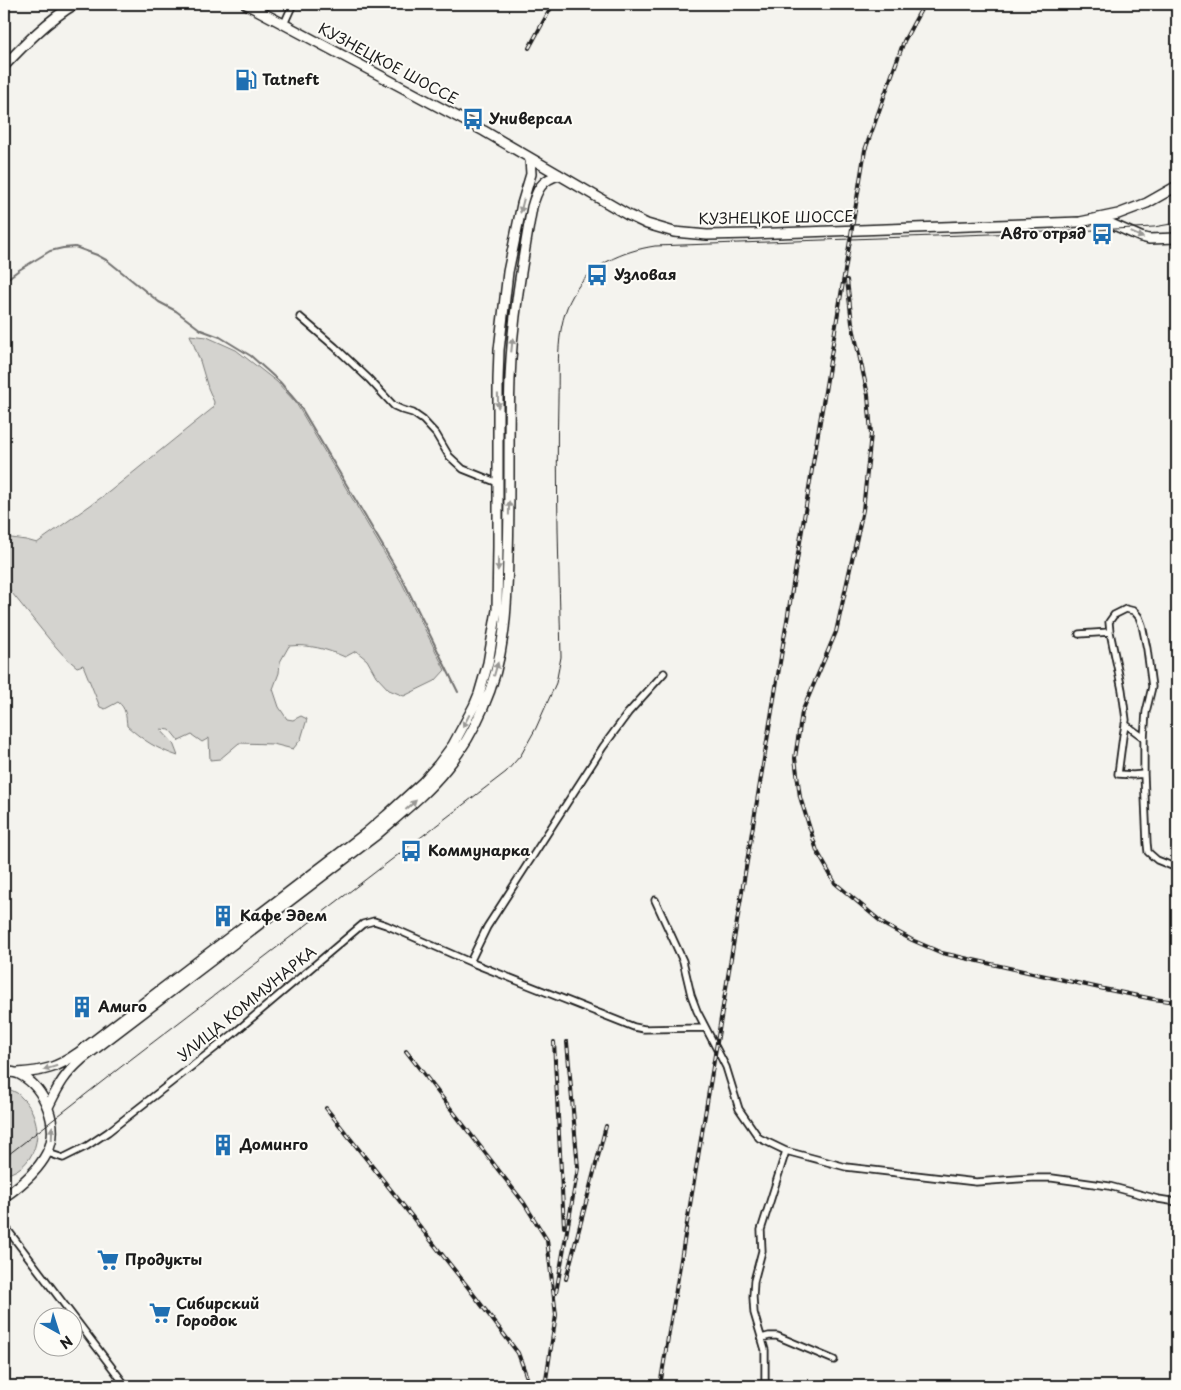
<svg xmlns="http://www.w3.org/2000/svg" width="1181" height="1390" font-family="'Playpen Sans',sans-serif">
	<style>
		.green { fill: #d4d3cf; stroke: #787876 }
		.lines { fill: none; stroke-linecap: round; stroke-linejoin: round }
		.stream { stroke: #72716f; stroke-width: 2 }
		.street-casing { stroke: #1c1c1c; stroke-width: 9 }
		.secondary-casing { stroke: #1c1c1c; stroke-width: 12 }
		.primary-casing { stroke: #1c1c1c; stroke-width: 12 }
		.street { stroke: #fdfcf7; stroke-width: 5.5 }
		.secondary { stroke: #fdfcf7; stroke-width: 9 }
		.primary { stroke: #fdfcf7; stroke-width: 9 }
		.tram { stroke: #1c1c1c; stroke-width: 1 }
		.rail-casing { stroke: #1c1c1c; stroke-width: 4 }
		.rail { stroke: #fdfcf7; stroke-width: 2; stroke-dasharray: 5.5; stroke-linecap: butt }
		.oneway { fill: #989794 }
		.labels { text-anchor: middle; stroke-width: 4; stroke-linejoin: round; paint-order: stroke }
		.street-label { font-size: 15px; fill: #1c1c1c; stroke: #fdfcf7 }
		.poi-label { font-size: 15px; font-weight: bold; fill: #1c1c1c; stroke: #fdfcf7; text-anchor: start }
	</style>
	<rect width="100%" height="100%" fill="#f4f3ee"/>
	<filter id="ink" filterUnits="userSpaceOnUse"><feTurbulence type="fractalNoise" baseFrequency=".02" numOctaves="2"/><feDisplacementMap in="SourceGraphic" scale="10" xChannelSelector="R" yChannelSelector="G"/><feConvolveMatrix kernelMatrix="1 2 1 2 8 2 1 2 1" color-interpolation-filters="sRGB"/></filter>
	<g filter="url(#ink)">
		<path class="green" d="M 190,335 L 207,337 L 236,350 L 277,382 L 296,403 L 402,583 L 445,670 L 435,681 L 404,696 L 389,690 L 376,676 L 367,660 L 356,651 L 345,657 C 327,649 308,644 289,646 L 280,662 L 279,673 L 273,689 L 279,707 L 287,719 L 293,720 L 301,716 L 307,719 L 301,739 L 293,749 L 273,744 L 239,743 L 220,759 L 210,760 L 209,738 L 202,742 L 192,735 L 179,741 L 170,730 L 160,729 L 173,743 L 178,756 C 157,749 144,741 127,726 C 126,716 126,708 118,702 L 105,709 L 100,707 L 83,665 L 77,667 L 65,657 L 49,639 L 4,583 L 4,537 L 26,540 L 37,543 L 109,492 L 213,408 L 214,402 L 208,388 L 200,361 Z
			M 4,1088 C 7,1089 12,1090 15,1092 C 18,1093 19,1095 21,1097 C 47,1120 41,1167 4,1175 Z"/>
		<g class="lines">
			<path class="stream" d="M 4,281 L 19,270 L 50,251 L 63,248 L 75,247 L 97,255 L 108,261 L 159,302 L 176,311 L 201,330 L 220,337 L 251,356 L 280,382 L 300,406 L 404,582 L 458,692"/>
			<g class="street-casing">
				<path id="street" d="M 284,24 L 293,4
					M 300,317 L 335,347 L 369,379 L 394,406 L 403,410 L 413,413 L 423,420 L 436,434 L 449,456 L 463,469 L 498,483
					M 1110,632 L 1109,622 L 1114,615 L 1126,609 L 1134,611 L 1139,617 L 1142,625 L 1147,649 L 1152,687 L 1146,712 L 1144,738 L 1144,774
					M 1079,634 L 1110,632 L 1122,690 L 1126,720 L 1123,736 L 1118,774 L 1133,775 L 1144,774 L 1147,843 L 1148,852 L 1157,860 L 1177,868
					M 1125,724 L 1144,738
					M 655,900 L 683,961 L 691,995 L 697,1011 L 726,1067 L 739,1109 L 759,1138 L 786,1151 L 846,1167 L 976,1182 L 1032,1178 L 1052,1178 L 1109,1186 L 1158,1199 L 1177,1202
					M 470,962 L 487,927 L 603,747 L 628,713 L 664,673
					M 48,1153 L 63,1158 L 87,1146 L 108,1132 L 233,1034 L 363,924 L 374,921 L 386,925 L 470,962 L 634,1027 L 644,1029 L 705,1028
					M 4,1225 L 126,1386
					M 762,1338 L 769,1336 L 777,1336 L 834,1360
					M 765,1386 L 765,1350 L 754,1313 L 753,1297 L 754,1281 L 762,1251 L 761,1230 L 786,1151"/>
			</g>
			<g class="secondary-casing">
				<path id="secondary" d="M 1098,218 L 1141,237 L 1149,239 L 1177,238
					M 4,1071 C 8,1072 15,1072 19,1074 C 45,1087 61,1127 47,1153 C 38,1171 20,1186 4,1197
					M 18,1073 C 44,1071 57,1068 78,1053 L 366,833 L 387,815 L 423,782 L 438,765 L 453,745 L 474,706 L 479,694 L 488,663 L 497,610 L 498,547 L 498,380 L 499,350 L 508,272 L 522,204 L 531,174 L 530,159
					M 48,1107 C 59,1085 63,1076 82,1059 L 375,836 C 399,815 426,794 446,769 C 461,751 474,729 483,708 C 505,658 507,610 508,556 C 510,497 508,438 510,379 C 512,321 522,264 532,207 C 537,190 541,180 559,175"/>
			</g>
			<g class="primary-casing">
				<path id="primary" d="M 246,4 L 484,131 L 628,215 L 647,224 L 674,232 L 707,235 L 752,234 L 1080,222 L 1118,214 L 1147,203 L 1177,186
					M 4,66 C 25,44 48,20 75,4"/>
			</g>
			<use href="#street" class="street"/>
			<use href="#secondary" class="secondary"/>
			<use href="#primary" class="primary"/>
			<path class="tram" d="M 4,1158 L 126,1063 L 506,772 L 521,755 L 536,728 L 556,683 L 561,657 C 559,571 556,485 558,399 C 559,364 555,326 573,295 C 589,265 623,251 655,246 L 1075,231 L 1154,227 L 1177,223"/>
			<g class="rail-casing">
				<path id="rail" d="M 529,48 L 553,4
					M 847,280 L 852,323 L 868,395 L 871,434 L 863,510 L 836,632 L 802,712 L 795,758 L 800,797 L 817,851 L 835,883 L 885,925 L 912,940 L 942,953 L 1104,989 L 1153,999 L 1177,1002
					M 554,1042 L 564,1227
					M 406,1051 L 524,1203 L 547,1240 L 556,1315 L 545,1386
					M 326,1108 L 467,1286 L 518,1353 L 530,1386
					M 566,1279 L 606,1126
					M 556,1293 L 578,1168 L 567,1042
					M 660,1386 L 865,150 L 904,41 L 924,4"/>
			</g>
			<use href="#rail" class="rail"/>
		</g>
		<defs><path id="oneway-solid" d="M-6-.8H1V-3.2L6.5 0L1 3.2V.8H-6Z" transform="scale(1.25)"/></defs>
		<g class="oneway">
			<use href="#oneway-solid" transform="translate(522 206) rotate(104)"/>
			<use href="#oneway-solid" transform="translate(1137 235) rotate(25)"/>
			<use href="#oneway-solid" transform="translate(512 345) rotate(-84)"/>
			<use href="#oneway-solid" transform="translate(498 401) rotate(89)"/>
			<use href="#oneway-solid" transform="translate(509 508) rotate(-89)"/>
			<use href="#oneway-solid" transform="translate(498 564) rotate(91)"/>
			<use href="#oneway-solid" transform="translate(496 669) rotate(-74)"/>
			<use href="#oneway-solid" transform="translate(466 721) rotate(118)"/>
			<use href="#oneway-solid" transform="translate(411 805) rotate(-42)"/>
			<use href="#oneway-solid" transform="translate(50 1068) rotate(163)"/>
			<use href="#oneway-solid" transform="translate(52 1133) rotate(-88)"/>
		</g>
	</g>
	<defs>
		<g id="fuel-bare" transform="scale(1.725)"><path d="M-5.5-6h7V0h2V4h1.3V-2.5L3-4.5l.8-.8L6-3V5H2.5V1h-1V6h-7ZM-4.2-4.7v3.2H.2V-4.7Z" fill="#1f6fb2" stroke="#fdfcf7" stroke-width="2.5" paint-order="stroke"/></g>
		<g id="bus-bare" transform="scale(1.725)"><path d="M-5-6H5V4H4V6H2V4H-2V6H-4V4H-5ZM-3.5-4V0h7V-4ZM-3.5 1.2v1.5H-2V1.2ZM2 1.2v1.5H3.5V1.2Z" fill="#1f6fb2" stroke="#fdfcf7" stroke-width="2.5" paint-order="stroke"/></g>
		<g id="building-bare" transform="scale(1.725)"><path d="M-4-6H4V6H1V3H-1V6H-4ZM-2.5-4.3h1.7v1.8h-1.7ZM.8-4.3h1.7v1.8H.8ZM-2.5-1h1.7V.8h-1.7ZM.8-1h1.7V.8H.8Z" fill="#1f6fb2" stroke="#fdfcf7" stroke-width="2.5" paint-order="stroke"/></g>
		<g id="supermarket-bare" transform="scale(1.725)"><path d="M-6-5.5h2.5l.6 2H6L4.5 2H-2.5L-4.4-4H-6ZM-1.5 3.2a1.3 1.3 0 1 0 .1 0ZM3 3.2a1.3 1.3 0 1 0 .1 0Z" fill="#1f6fb2" stroke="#fdfcf7" stroke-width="2.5" paint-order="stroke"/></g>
	</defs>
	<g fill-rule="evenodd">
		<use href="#fuel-bare" x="246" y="80"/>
		<use href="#bus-bare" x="473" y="119"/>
		<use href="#bus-bare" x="1102" y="234"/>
		<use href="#bus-bare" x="597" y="275"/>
		<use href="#bus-bare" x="411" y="851"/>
		<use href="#building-bare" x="223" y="916"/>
		<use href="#building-bare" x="82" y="1007"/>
		<use href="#building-bare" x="223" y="1145"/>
		<use href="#supermarket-bare" x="108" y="1260"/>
		<use href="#supermarket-bare" x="160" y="1313"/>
	</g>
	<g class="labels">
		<g class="street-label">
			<text transform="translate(388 64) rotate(28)" y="5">КУЗНЕЦКОЕ ШОССЕ</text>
			<text transform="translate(776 218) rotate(-1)" y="5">КУЗНЕЦКОЕ ШОССЕ</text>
			<text transform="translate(247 1004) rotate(-39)" y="5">УЛИЦА КОММУНАРКА</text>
		</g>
		<g class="poi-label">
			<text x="262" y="85">Tatneft</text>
			<text x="489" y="124">Универсал</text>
			<text x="1086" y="239" text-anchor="end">Авто отряд</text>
			<text x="614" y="280">Узловая</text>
			<text x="428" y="856">Коммунарка</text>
			<text x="240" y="921">Кафе Эдем</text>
			<text x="98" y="1012">Амиго</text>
			<text x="240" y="1150">Доминго</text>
			<text x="125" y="1265">Продукты</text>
			<text x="176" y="1309">Сибирский<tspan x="176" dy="17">Городок</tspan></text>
		</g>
	</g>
	<rect width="1181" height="1390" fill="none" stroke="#fdfcf7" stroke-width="20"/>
	<rect x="10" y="10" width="1161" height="1370" fill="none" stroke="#1c1c1c" stroke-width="2" filter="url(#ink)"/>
	<g transform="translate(58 1332) rotate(141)"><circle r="24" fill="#fdfcf7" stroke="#a3a29f"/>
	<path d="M0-4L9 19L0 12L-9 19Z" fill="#1f6fb2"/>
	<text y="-8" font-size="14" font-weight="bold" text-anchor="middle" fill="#1c1c1c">N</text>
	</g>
</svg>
